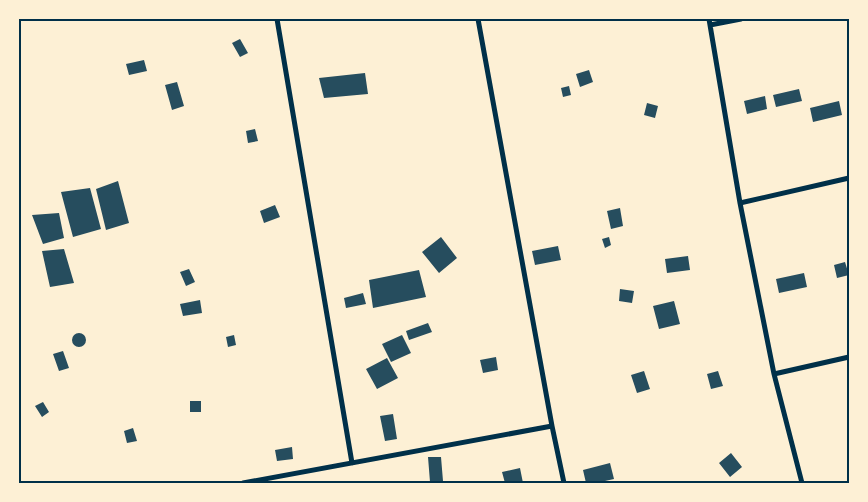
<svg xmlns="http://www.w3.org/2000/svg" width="868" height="502" font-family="Poppins,sans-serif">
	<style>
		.building { fill: #264d5e }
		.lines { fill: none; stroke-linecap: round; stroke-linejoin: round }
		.minor { stroke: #003049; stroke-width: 5 }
		.neatline { fill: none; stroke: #003049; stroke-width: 2 }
	</style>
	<rect width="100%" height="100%" fill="#fdf0d5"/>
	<path class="building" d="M 240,39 L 248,53 L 240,57 L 232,43 Z
		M 144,60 L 147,71 L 129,75 L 126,64 Z
		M 589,70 L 593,82 L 580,87 L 576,74 Z
		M 365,73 L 368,94 L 324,98 L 319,78 Z
		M 177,82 L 184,106 L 172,110 L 165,85 Z
		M 569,86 L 571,95 L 563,97 L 561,88 Z
		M 799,89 L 802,101 L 776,107 L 773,95 Z
		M 765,96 L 767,109 L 747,114 L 744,101 Z
		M 839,101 L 842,115 L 813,122 L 810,108 Z
		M 647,103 L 658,106 L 655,118 L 644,115 Z
		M 255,129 L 258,141 L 248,143 L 246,131 Z
		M 118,181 L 129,223 L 106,230 L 96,189 Z
		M 90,188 L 101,229 L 73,237 L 61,192 Z
		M 275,205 L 280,217 L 264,223 L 260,211 Z
		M 620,208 L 623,226 L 611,229 L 607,211 Z
		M 59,213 L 64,238 L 43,244 L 32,215 Z
		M 441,237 L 457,258 L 439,273 L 422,252 Z
		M 609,237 L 611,245 L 605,248 L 602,239 Z
		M 558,246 L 561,260 L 535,265 L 532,251 Z
		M 64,249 L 74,283 L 50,287 L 42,251 Z
		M 688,256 L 690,270 L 667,273 L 665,259 Z
		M 845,262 L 849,275 L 837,278 L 834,265 Z
		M 189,269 L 195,282 L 186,286 L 180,272 Z
		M 419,270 L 426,297 L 373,308 L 369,280 Z
		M 804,273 L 807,287 L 779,293 L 776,279 Z
		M 620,289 L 634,291 L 632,303 L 619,301 Z
		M 363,293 L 366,304 L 346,308 L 344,298 Z
		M 200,300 L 202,313 L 183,316 L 180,304 Z
		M 674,301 L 680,324 L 659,329 L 653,306 Z
		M 428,323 L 432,332 L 409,340 L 406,331 Z
		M72 340a7 7 0 1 1 14 0a7 7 0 1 1-14 0Z
		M 234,335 L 236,345 L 228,347 L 226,337 Z
		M 402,335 L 411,353 L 391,362 L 382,344 Z
		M 63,351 L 69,368 L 59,371 L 53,354 Z
		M 496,357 L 498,370 L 483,373 L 480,360 Z
		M 387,358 L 398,378 L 377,389 L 366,369 Z
		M 644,371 L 650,389 L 637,393 L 631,375 Z
		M 718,371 L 723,386 L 711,389 L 707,374 Z
		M 190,401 L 201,401 L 201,412 L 190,412 Z
		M 43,402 L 49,412 L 42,417 L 35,406 Z
		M 393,414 L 397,439 L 385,441 L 380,416 Z
		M 133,428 L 137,441 L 127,443 L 124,431 Z
		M 292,447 L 293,459 L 277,461 L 275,450 Z
		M 731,453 L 742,467 L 730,477 L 719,463 Z
		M 428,457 L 441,457 L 443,481 L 430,482 Z
		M 610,463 L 614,479 L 596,483 L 586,483 L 583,470 Z
		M 520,468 L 523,483 L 505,483 L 502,472 Z"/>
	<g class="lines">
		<path class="minor" d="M 277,19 L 352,463
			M 478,19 L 552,426 L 564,483
			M 709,19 L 740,203 L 774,374 L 802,483
			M 710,25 L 741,19
			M 740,203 L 849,178
			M 774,374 L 849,357
			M 243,483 L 552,426"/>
	</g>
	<rect width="868" height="502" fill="none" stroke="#fdf0d5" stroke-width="40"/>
	<rect x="20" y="20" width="828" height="462" class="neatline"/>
</svg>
